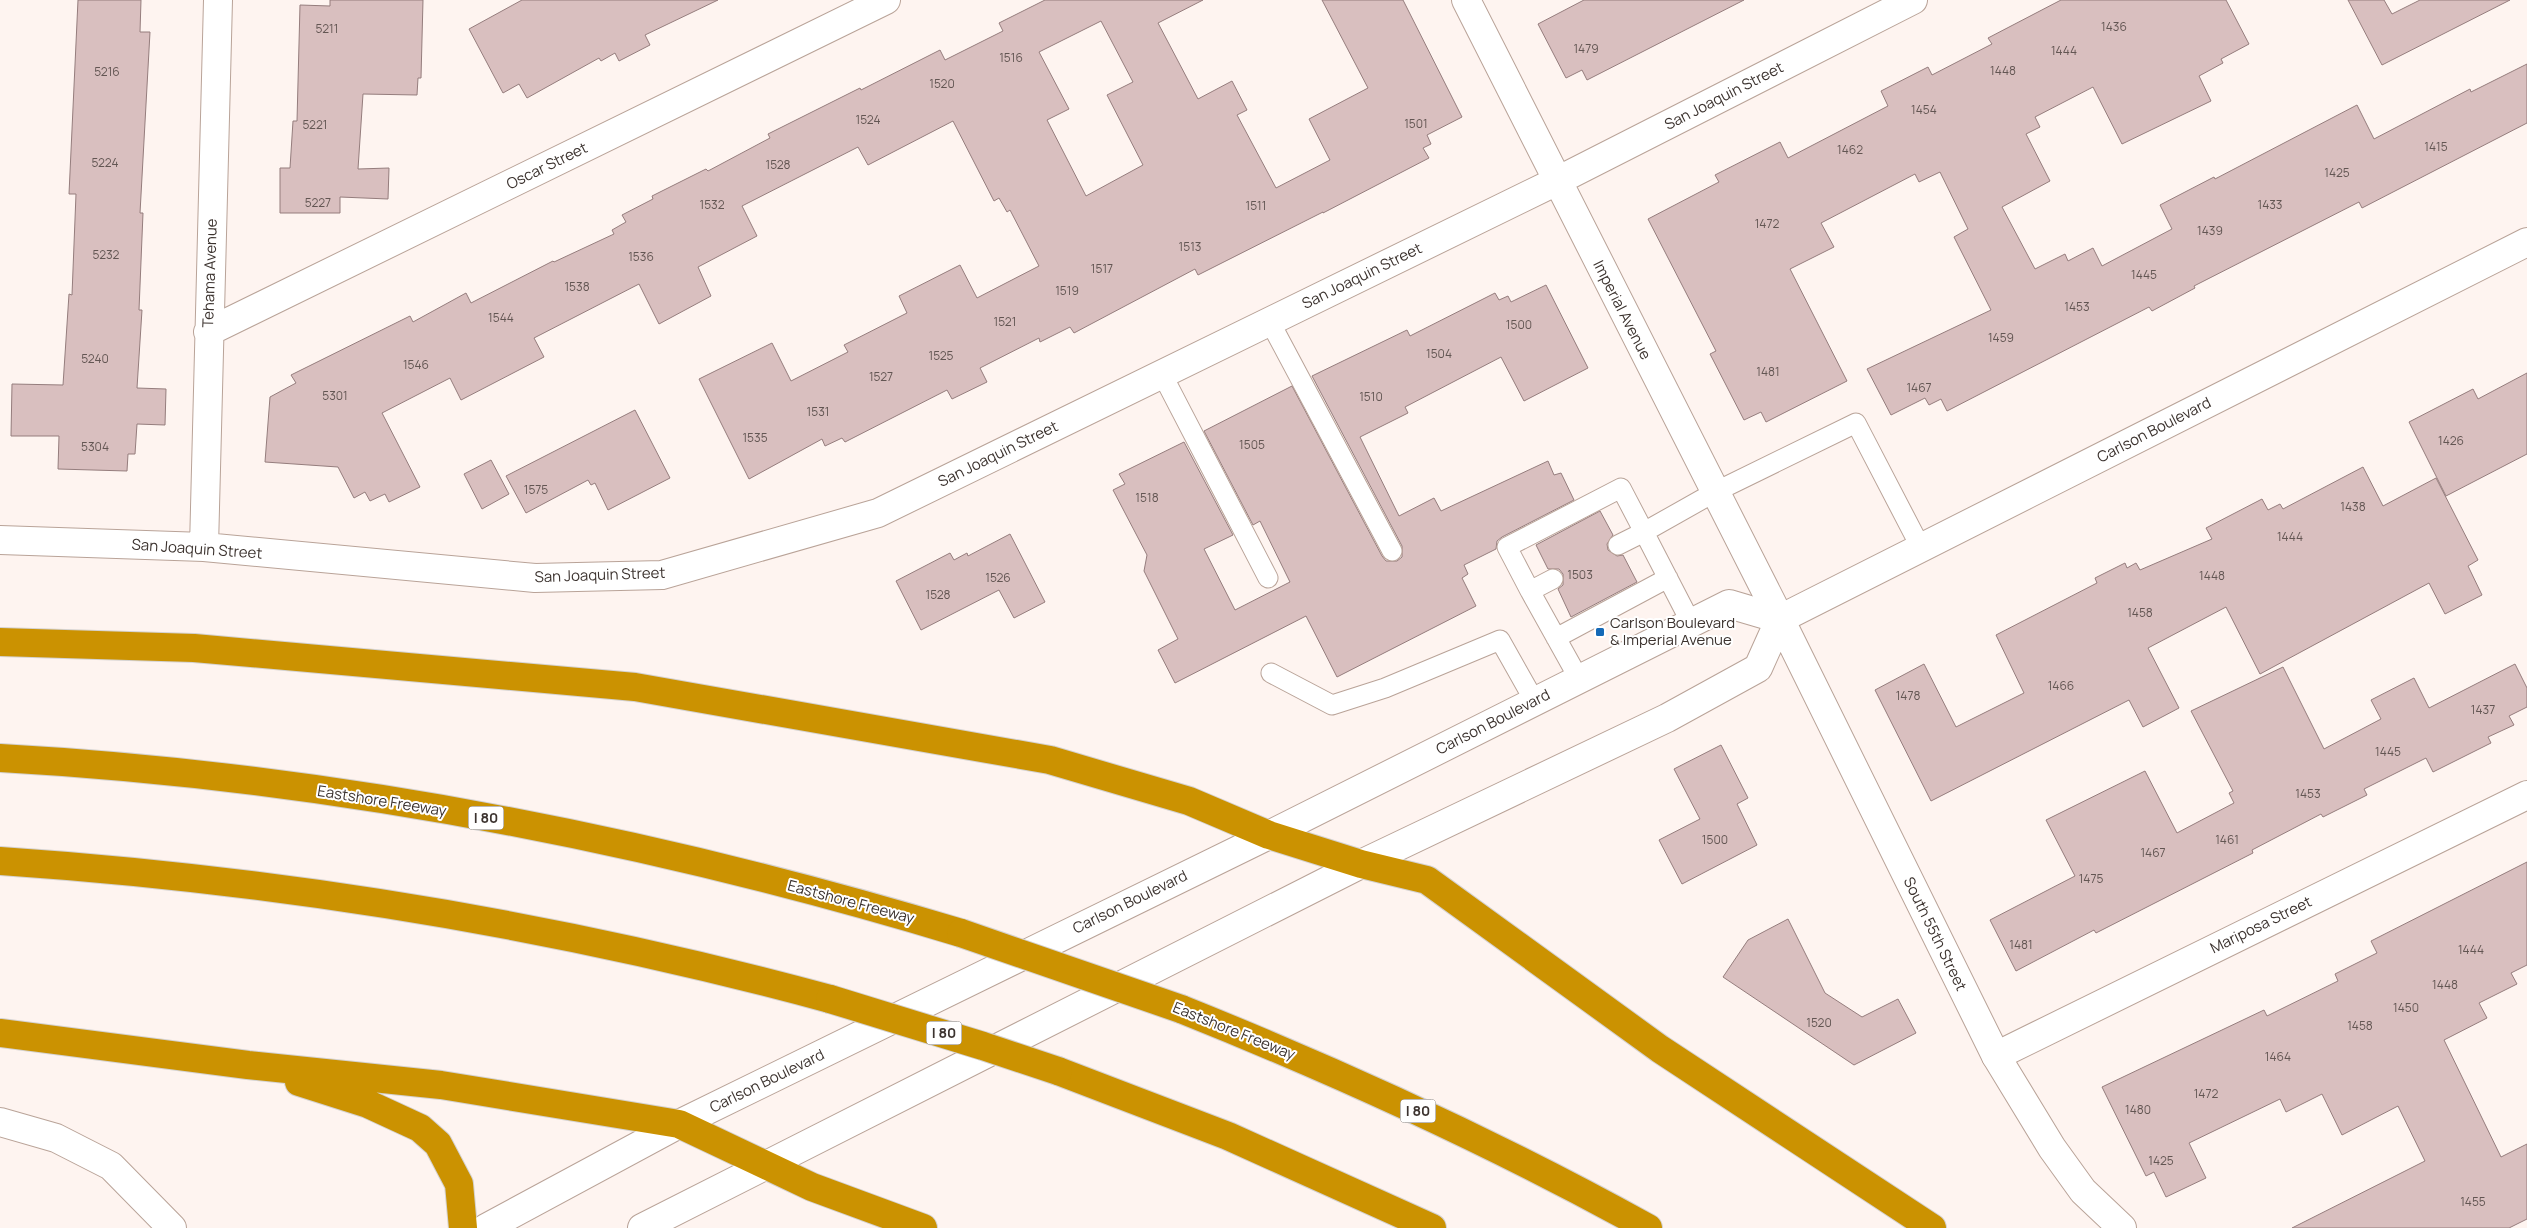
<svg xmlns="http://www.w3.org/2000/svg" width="2527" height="1228" font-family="Manrope,sans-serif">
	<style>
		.building { fill: #d9bfbf; stroke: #957d7d; fill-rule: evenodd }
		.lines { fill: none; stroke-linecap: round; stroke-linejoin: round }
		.lane-casing { stroke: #b9a398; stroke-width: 21 }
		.street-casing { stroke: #b9a398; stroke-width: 30 }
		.secondary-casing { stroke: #b9a398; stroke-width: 30 }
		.highway-casing { stroke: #d4d2d1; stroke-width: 30 }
		.lane { stroke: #fff; stroke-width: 19 }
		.street { stroke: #fff; stroke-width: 28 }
		.secondary { stroke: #fff; stroke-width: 28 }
		.highway { stroke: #cb9201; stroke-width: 28 }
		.highway-bridge-casing { stroke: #d4d2d1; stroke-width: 30; stroke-linecap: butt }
		.highway-bridge { stroke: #cb9201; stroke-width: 28 }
		.poi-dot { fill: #1469b7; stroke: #fff; stroke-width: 2 }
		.labels { text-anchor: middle; stroke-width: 4; stroke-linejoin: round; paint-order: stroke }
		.number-label { font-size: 12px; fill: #635653 }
		.shield { fill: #fff; stroke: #76706d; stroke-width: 1 }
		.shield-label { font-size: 14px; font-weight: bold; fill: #3c332f }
		.street-label { font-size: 15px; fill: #3c332f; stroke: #fff }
		.poi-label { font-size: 15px; fill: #3c332f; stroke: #fff; text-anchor: start }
	</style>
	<rect width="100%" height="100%" fill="#fef4f0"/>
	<path class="building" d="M 78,0 L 141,0 L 140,32 L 150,32 L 140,213 L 143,213 L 139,310 L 142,310 L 137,388 L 166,389 L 165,425 L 137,424 L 135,454 L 128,454 L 127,471 L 58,469 L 59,436 L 11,436 L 12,384 L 63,385 L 69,294 L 72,295 L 76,194 L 69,194 Z
		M 330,0 L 423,0 L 421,78 L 418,78 L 417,95 L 363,94 L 358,169 L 389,168 L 388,199 L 340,197 L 340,213 L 280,213 L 280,168 L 290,168 L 293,121 L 297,121 L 300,5 L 330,6 Z
		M 522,0 L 718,0 L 645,35 L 650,45 L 619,61 L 615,53 L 601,61 L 599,58 L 527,98 L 519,84 L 503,93 L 469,29 Z
		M 1045,0 L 1203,0 L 1158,23 L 1198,99 L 1232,81 L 1247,110 L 1237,115 L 1276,188 L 1330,160 L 1309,119 L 1368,88 L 1322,0 L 1403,0 L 1462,117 L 1427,135 L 1431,144 L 1423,148 L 1429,158 L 1323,213 L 1323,212 L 1198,275 L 1195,269 L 1074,333 L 1070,327 L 1040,342 L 1039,338 L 980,368 L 987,382 L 952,399 L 947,390 L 845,442 L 842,438 L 825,446 L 822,439 L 749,479 L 699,379 L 772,343 L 791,381 L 848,352 L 844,345 L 907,313 L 899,296 L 960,265 L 977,298 L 1039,266 L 1010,210 L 1007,212 L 999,198 L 994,201 L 953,121 L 868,165 L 858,147 L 742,206 L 757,236 L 698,267 L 711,296 L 659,324 L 639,284 L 534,338 L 544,357 L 461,400 L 450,378 L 382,413 L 420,487 L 389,502 L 385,494 L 370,501 L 365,492 L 354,498 L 338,467 L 265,462 L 270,397 L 296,383 L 291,375 L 410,316 L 413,322 L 466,293 L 471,303 L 553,261 L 554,262 L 614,234 L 612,230 L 626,222 L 622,215 L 653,199 L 652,196 L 706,169 L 708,171 L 770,138 L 768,134 L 860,88 L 861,90 L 940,50 L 945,60 L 1003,31 L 999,23 ZM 1101,21 L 1133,82 L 1107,95 L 1143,165 L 1086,196 L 1047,120 L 1069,109 L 1039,52 Z
		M 1584,0 L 1744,0 L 1587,80 L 1582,70 L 1566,78 L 1538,24 Z
		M 2061,0 L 2226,0 L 2249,44 L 2221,59 L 2223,63 L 2199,76 L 2211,101 L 2122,144 L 2093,87 L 2035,117 L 2040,127 L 2026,134 L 2050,181 L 2002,207 L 2035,269 L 2065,254 L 2068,261 L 2093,248 L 2102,266 L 2172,229 L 2160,205 L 2214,177 L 2215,179 L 2357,105 L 2374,139 L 2470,89 L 2471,92 L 2527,64 L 2527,123 L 2362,208 L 2359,202 L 2194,286 L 2195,288 L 2152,311 L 2149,307 L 1947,411 L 1941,399 L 1929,405 L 1925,398 L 1891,415 L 1867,369 L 1991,310 L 1954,237 L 1968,229 L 1940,172 L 1919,182 L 1915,174 L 1821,223 L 1834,247 L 1790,269 L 1847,381 L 1766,422 L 1761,412 L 1744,420 L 1710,354 L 1716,351 L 1648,219 L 1719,182 L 1715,175 L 1780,142 L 1788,158 L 1888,106 L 1881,91 L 1928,67 L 1932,75 L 1992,44 L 1988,38 Z
		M 2348,0 L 2384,0 L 2392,14 L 2420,0 L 2510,0 L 2382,65 Z
		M 1546,285 L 1588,368 L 1524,401 L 1501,357 L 1405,407 L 1408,413 L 1360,437 L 1399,516 L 1434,498 L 1441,511 L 1548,461 L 1554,475 L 1561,473 L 1574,500 L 1502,537 L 1497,541 L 1496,549 L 1464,565 L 1468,574 L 1462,578 L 1476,606 L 1337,677 L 1306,616 L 1175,683 L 1158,650 L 1178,639 L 1144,571 L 1147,555 L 1113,490 L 1125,484 L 1119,474 L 1184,442 L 1233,535 L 1204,549 L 1235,610 L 1290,582 L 1260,521 L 1253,525 L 1204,431 L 1292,386 L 1382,556 L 1386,561 L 1397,561 L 1402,557 L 1402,546 L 1312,376 L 1407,330 L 1410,336 L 1495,293 L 1499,300 L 1508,296 L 1511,302 Z
		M 2527,373 L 2527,454 L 2446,496 L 2409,422 L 2473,389 L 2478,399 Z
		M 635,410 L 670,478 L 608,510 L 595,483 L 591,485 L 588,480 L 526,513 L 506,476 Z
		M 491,460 L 509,494 L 482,509 L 464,474 Z
		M 2363,467 L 2383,506 L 2436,478 L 2478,560 L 2468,566 L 2482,595 L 2445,614 L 2429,583 L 2260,674 L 2226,607 L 2148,648 L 2179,708 L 2143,727 L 2129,700 L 1931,801 L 1875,690 L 1924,664 L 1956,727 L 2024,693 L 1996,635 L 2097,583 L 2095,578 L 2125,563 L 2127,568 L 2136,563 L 2140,570 L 2212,539 L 2206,528 L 2262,499 L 2268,510 L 2280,504 L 2283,509 Z
		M 1600,511 L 1613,535 L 1607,544 L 1608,550 L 1617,556 L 1623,555 L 1637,582 L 1571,617 L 1558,589 L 1563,585 L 1563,574 L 1559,569 L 1548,569 L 1536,545 Z
		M 1010,534 L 1045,602 L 1014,618 L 999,590 L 921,630 L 896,581 L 950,553 L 954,560 L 967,553 L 968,556 Z
		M 2515,664 L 2527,688 L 2527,707 L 2509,716 L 2514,725 L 2488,737 L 2491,743 L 2433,772 L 2426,758 L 2364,789 L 2367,795 L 2323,817 L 2321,814 L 2252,850 L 2253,853 L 2096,933 L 2094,930 L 2016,971 L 1990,920 L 2075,876 L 2046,820 L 2145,771 L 2177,833 L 2234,803 L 2229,793 L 2233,791 L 2191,711 L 2283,667 L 2324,749 L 2381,719 L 2371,700 L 2414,678 L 2429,708 Z
		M 1721,745 L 1748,798 L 1737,804 L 1757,845 L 1682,884 L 1659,840 L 1700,819 L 1674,769 Z
		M 2527,862 L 2527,965 L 2511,973 L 2517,984 L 2479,1003 L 2487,1018 L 2444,1040 L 2501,1157 L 2527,1144 L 2527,1219 L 2509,1228 L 2292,1228 L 2425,1161 L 2398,1106 L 2342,1135 L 2322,1094 L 2286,1112 L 2280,1099 L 2189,1143 L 2206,1178 L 2166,1197 L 2154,1172 L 2146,1176 L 2102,1087 L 2264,1010 L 2267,1016 L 2338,981 L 2335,974 L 2377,953 L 2371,941 Z
		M 1788,919 L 1825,993 L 1862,1017 L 1898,999 L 1916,1033 L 1854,1065 L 1723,977 L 1748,940 Z"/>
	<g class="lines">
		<g class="lane-casing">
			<path id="lane" d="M 1270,322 L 1392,551
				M 1162,374 L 1268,578
				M 1618,545 L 1644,532 L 1691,623
				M 1553,579 L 1530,591 L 1579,679
				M 1530,591 L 1507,547 L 1621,488 L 1644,532 L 1715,492 L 1856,423 L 1921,548
				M 1556,638 L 1668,578
				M 1271,673 L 1332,705 L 1385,688 L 1500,640 L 1535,702"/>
		</g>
		<g class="street-casing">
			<path id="street" d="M 1466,0 L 1780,619
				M 208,332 L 886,0
				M 0,540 L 204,547 L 535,578 L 662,575 L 878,513 L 1557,181 L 1913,0
				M 204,547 L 218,0
				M 1996,1056 L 2527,795
				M 0,1122 L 56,1138 L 111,1166 L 172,1228"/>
		</g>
		<g class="secondary-casing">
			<path id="secondary" d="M 1780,619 L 1996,1056 L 2052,1148 L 2083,1191 L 2122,1228
				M 486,1228 L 679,1124 L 1269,835 L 1729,604 L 1780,619
				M 642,1228 L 1361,864 L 1667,718 L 1758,668 L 1780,619 L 2527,242"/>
		</g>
		<g class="highway-casing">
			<path id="highway" d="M 0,642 L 194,648 L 635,687 L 1050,760 L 1189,801 L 1269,835 L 1361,864 L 1427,880 L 1660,1049 L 1932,1228
				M 0,758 C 325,776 650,839 961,933
				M 0,861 C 281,880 558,925 830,999
				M 1181,1009 C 1341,1073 1498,1145 1648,1228
				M 0,1033 L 248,1065 L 441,1085 L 679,1124 L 812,1187 L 923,1228
				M 1058,1071 L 1228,1136 L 1432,1228
				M 299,1082 L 368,1104 L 420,1128 L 438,1144 L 459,1184 L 463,1228"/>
		</g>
		<use href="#lane" class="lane"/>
		<use href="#street" class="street"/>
		<use href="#secondary" class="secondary"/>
		<use href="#highway" class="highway"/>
		<g class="highway-bridge-casing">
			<path id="highway-bridge" d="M 961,933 L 1181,1009
				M 830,999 L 983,1046 L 1058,1071"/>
		</g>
		<use href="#highway-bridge" class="highway-bridge"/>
	</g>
	<rect class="poi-dot" x="1595" y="627" width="10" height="10" rx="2.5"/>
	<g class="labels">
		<g class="number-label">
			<text x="2114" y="31">1436</text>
			<text x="327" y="33">5211</text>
			<text x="1586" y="53">1479</text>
			<text x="2064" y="55">1444</text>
			<text x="1011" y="62">1516</text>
			<text x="2003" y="75">1448</text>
			<text x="107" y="76">5216</text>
			<text x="942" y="88">1520</text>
			<text x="1924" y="114">1454</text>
			<text x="868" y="124">1524</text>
			<text x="1416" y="128">1501</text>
			<text x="315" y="129">5221</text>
			<text x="2436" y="151">1415</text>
			<text x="1850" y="154">1462</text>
			<text x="105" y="167">5224</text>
			<text x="778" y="169">1528</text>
			<text x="2337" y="177">1425</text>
			<text x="318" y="207">5227</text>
			<text x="712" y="209">1532</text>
			<text x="2270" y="209">1433</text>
			<text x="1256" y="210">1511</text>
			<text x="1767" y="228">1472</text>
			<text x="2210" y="235">1439</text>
			<text x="1190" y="251">1513</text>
			<text x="106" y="259">5232</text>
			<text x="641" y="261">1536</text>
			<text x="1102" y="273">1517</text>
			<text x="2144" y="279">1445</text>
			<text x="577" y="291">1538</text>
			<text x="1067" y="295">1519</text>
			<text x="2077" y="311">1453</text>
			<text x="501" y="322">1544</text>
			<text x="1005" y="326">1521</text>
			<text x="1519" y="329">1500</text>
			<text x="2001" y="342">1459</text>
			<text x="1439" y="358">1504</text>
			<text x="941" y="360">1525</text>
			<text x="95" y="363">5240</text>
			<text x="416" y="369">1546</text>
			<text x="1768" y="376">1481</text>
			<text x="881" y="381">1527</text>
			<text x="1919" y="392">1467</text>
			<text x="335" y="400">5301</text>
			<text x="1371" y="401">1510</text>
			<text x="818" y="416">1531</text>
			<text x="755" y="442">1535</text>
			<text x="2451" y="445">1426</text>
			<text x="1252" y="449">1505</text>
			<text x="95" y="451">5304</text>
			<text x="536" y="494">1575</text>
			<text x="1147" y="502">1518</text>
			<text x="2353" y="511">1438</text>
			<text x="2290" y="541">1444</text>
			<text x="1580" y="579">1503</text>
			<text x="2212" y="580">1448</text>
			<text x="998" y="582">1526</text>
			<text x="938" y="599">1528</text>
			<text x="2140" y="617">1458</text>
			<text x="2061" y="690">1466</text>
			<text x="1908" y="700">1478</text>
			<text x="2483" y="714">1437</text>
			<text x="2388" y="756">1445</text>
			<text x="2308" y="798">1453</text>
			<text x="1715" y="844">1500</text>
			<text x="2227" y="844">1461</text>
			<text x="2153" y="857">1467</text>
			<text x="2091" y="883">1475</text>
			<text x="2021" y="949">1481</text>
			<text x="2471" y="954">1444</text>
			<text x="2445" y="989">1448</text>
			<text x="2406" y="1012">1450</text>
			<text x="1819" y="1027">1520</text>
			<text x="2360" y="1030">1458</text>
			<text x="2278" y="1061">1464</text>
			<text x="2206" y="1098">1472</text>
			<text x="2138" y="1114">1480</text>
			<text x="2161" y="1165">1425</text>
			<text x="2473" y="1206">1455</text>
		</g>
		<g class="shield">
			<rect x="468.5" y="806.5" width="35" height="23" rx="4"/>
			<rect x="926.5" y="1021.5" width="35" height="23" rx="4"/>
			<rect x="1400.5" y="1099.5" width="35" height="23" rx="4"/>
		</g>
		<g class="shield-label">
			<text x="486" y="823">I 80</text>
			<text x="944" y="1038">I 80</text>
			<text x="1418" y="1116">I 80</text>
		</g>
		<g class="street-label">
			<text transform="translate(1724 96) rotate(-27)" y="5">San Joaquin Street</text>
			<text transform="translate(547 166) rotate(-26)" y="5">Oscar Street</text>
			<text transform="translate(210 273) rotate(-88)" y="5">Tehama Avenue</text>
			<text transform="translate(1362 276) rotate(-26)" y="5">San Joaquin Street</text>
			<text transform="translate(1622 310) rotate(63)" y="5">Imperial Avenue</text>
			<text transform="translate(2154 430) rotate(-27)" y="5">Carlson Boulevard</text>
			<text transform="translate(998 454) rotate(-26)" y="5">San Joaquin Street</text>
			<text transform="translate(197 549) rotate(4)" y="5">San Joaquin Street</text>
			<text transform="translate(600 575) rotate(-2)" y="5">San Joaquin Street</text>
			<text transform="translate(1493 722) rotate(-27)" y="5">Carlson Boulevard</text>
			<text transform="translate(382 801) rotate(9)" y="5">Eastshore Freeway</text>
			<text transform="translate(851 902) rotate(15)" y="5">Eastshore Freeway</text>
			<text transform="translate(1130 902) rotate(-26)" y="5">Carlson Boulevard</text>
			<text transform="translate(2261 925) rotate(-26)" y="5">Mariposa Street</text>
			<text transform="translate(1935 934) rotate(64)" y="5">South 55th Street</text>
			<text transform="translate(1234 1031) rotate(22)" y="5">Eastshore Freeway</text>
			<text transform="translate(767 1081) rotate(-26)" y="5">Carlson Boulevard</text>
		</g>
		<g class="poi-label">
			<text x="1610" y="628">Carlson Boulevard<tspan x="1610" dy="17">&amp; Imperial Avenue</tspan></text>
		</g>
	</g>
</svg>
